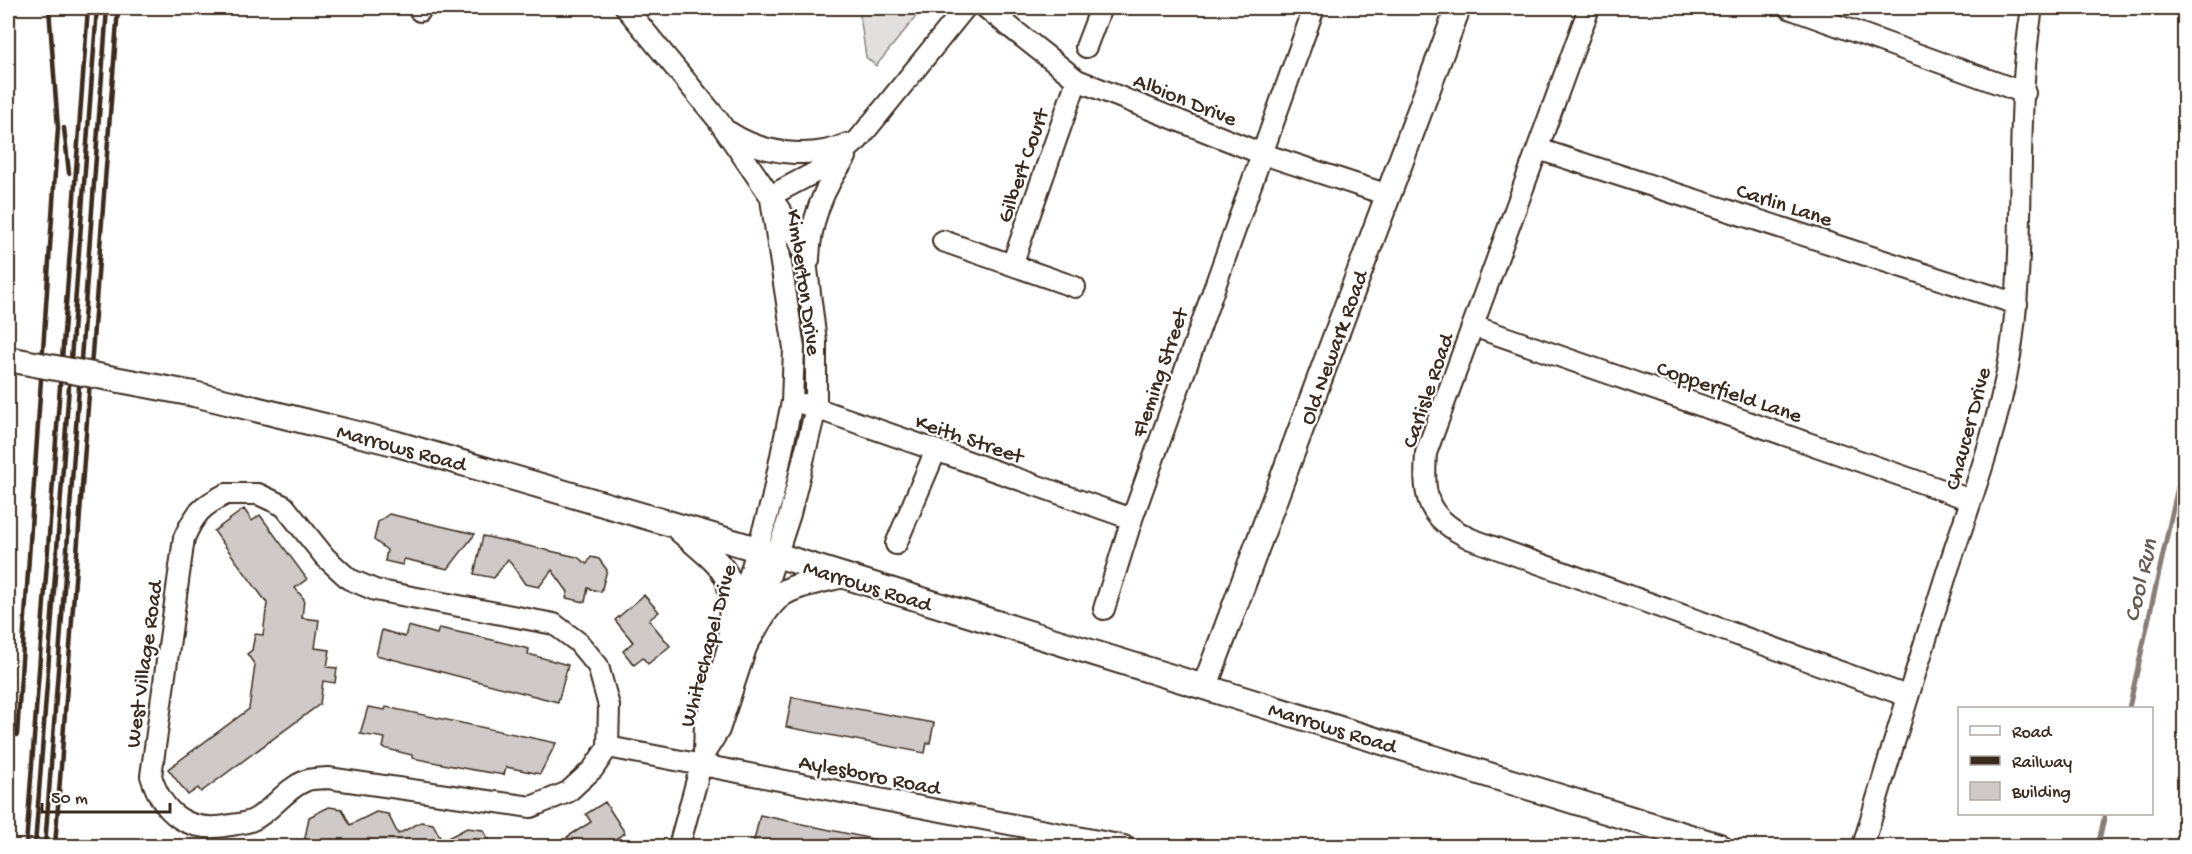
<svg xmlns="http://www.w3.org/2000/svg" width="2192" height="854" font-family="'Gochi Hand',sans-serif">
	<style>
		.built { fill: #f1efee }
		.green { fill: #e2e0de; stroke: #8e857e; stroke-width: 1.5 }
		.lines { fill: none; stroke-linecap: round; stroke-linejoin: round }
		.stream { stroke: #887e77; stroke-width: 5 }
		.building { fill: #cfcac7; stroke: #3b2a1e; stroke-width: 1.5 }
		.minor-casing { stroke: #3b2a1e; stroke-width: 24 }
		.tertiary-casing { stroke: #3b2a1e; stroke-width: 28 }
		.minor { stroke: #fff; stroke-width: 20 }
		.tertiary { stroke: #fff; stroke-width: 24 }
		.rail { stroke: #3b2a1e; stroke-width: 4.5 }
		.tertiary-bridge-casing { stroke: #3b2a1e; stroke-width: 28; stroke-linecap: butt }
		.tertiary-bridge { stroke: #fff; stroke-width: 24 }
		.labels { text-anchor: middle; stroke-width: 4.5; stroke-linejoin: round; paint-order: stroke }
		.street-label { font-size: 22px; fill: #3b2a1e; stroke: #fff }
		.water-label { font-size: 24px; font-style: italic; fill: #685b52; stroke: #fff }
	</style>
	<rect width="100%" height="100%" fill="#fff"/>
	<filter id="ink" filterUnits="userSpaceOnUse"><feTurbulence type="fractalNoise" baseFrequency=".0167" numOctaves="2"/><feDisplacementMap in="SourceGraphic" scale="12" xChannelSelector="R" yChannelSelector="G"/><feConvolveMatrix kernelMatrix="1 2 1 2 8 2 1 2 1" color-interpolation-filters="sRGB"/></filter>
	<g filter="url(#ink)">
		<path class="built" d="M 8,8 L 17,8 L 16,173 L 8,225 Z"/>
		<path class="green" d="M 859,8 L 923,8 L 876,66 L 866,57 Z"/>
		<g class="lines">
			<path class="stream" d="M 2129,708 L 2184,459
				M 2098,846 L 2105,814"/>
		</g>
		<path class="building" d="M 244,509 L 252,521 L 260,515 L 307,579 L 295,588 L 304,599 L 302,618 L 319,620 L 315,648 L 330,650 L 327,667 L 337,668 L 335,683 L 323,681 L 320,704 L 201,792 L 198,788 L 188,795 L 168,769 L 249,709 L 255,665 L 247,654 L 252,650 L 255,634 L 263,635 L 267,603 L 214,531 Z
			M 389,514 L 475,534 L 448,569 L 404,559 L 403,565 L 385,561 L 387,550 L 374,540 L 378,522 Z
			M 483,536 L 577,557 L 587,564 L 591,557 L 599,559 L 607,570 L 601,592 L 588,588 L 585,602 L 566,598 L 568,592 L 552,570 L 539,587 L 525,584 L 508,559 L 494,578 L 474,574 Z
			M 644,595 L 659,612 L 649,620 L 670,646 L 648,664 L 643,658 L 634,665 L 623,651 L 633,642 L 615,620 Z
			M 408,626 L 437,634 L 439,628 L 476,636 L 529,649 L 528,654 L 568,665 L 558,702 L 376,655 L 382,630 L 405,637 Z
			M 792,697 L 934,723 L 930,743 L 927,743 L 925,753 L 786,727 Z
			M 368,707 L 385,710 L 386,707 L 556,743 L 540,774 L 506,767 L 504,775 L 468,769 L 412,758 L 412,755 L 383,748 L 385,738 L 360,734 Z
			M 605,802 L 625,833 L 604,846 L 573,846 L 567,837 L 591,822 L 586,814 Z
			M 329,807 L 342,809 L 350,825 L 376,812 L 388,814 L 398,834 L 421,822 L 433,824 L 442,841 L 467,828 L 483,830 L 492,846 L 310,846 L 305,838 L 309,817 Z
			M 760,815 L 882,841 L 881,846 L 753,845 Z"/>
		<g class="lines">
			<g class="minor-casing">
				<path id="minor" d="M 626,8 L 718,120 L 795,232 L 802,248 L 807,269 L 816,342 L 816,408 L 790,514 L 719,730 L 704,754 L 679,846
					M 986,8 L 1077,80 L 1260,153 L 1388,195
					M 1589,8 L 1426,453 C 1423,501 1427,517 1471,539 L 1907,696
					M 1789,8 L 2025,93
					M 420,11 L 420,8
					M 1086,47 L 1101,8
					M 729,132 C 762,154 810,160 847,144
					M 1538,149 L 2017,304
					M 770,196 L 829,165 L 858,140 L 965,8
					M 943,241 L 1075,287
					M 809,260 C 810,221 823,188 846,157
					M 1012,265 L 1077,80
					M 1473,326 L 1971,500
					M 804,404 L 1132,519
					M 226,494 L 258,494 L 284,506 L 325,557 L 349,579 L 375,590 L 554,624 L 578,642 L 598,666 L 609,706 L 608,747 L 593,769 L 568,792 L 531,807 L 328,778 C 321,779 311,778 305,781 C 285,789 272,811 253,820 C 247,823 238,824 231,825 C 188,834 163,814 151,776 L 184,538 C 195,513 202,506 226,494 Z
					M 896,544 L 936,450
					M 1104,609 L 1132,519 L 1314,8
					M 608,747 L 1124,846
					M 704,752 L 705,724 L 772,500 L 792,402 L 794,348 L 771,199
					M 1863,846 C 1890,754 1919,661 1948,569 C 1971,500 1998,428 2010,356 C 2028,241 2013,122 2032,8"/>
			</g>
			<g class="tertiary-casing">
				<path id="tertiary" d="M 194,394 L 394,443 L 757,549 L 1719,846
					M 680,530 C 731,574 735,571 730,639
					M 747,642 C 777,588 780,590 839,576
					M 1205,686 L 1458,8"/>
			</g>
			<use href="#minor" class="minor"/>
			<use href="#tertiary" class="tertiary"/>
			<path class="rail" d="M 64,128 L 69,173
				M 17,735 L 58,128 L 49,8
				M 26,846 L 88,8
				M 35,846 L 97,8
				M 45,846 L 107,8
				M 55,846 L 118,8"/>
			<g class="tertiary-bridge-casing">
				<path id="tertiary-bridge" d="M 8,359 L 194,394"/>
			</g>
			<use href="#tertiary-bridge" class="tertiary-bridge"/>
		</g>
	</g>
	<g class="labels">
		<g class="street-label">
			<text transform="translate(1186 98) rotate(22)" y="8">Albion Drive</text>
			<text transform="translate(1021 165) rotate(-71)" y="8">Gilbert Court</text>
			<text transform="translate(1785 203) rotate(18)" y="8">Carlin Lane</text>
			<text transform="translate(806 282) rotate(82)" y="8">Kimberton Drive</text>
			<text transform="translate(1332 347) rotate(-70)" y="8">Old Newark Road</text>
			<text transform="translate(1158 372) rotate(-71)" y="8">Fleming Street</text>
			<text transform="translate(1426 390) rotate(-71)" y="8">Carlisle Road</text>
			<text transform="translate(1730 390) rotate(19)" y="8">Copperfield Lane</text>
			<text transform="translate(1966 428) rotate(-75)" y="8">Chaucer Drive</text>
			<text transform="translate(970 437) rotate(19)" y="8">Keith Street</text>
			<text transform="translate(402 446) rotate(15)" y="8">Marrows Road</text>
			<text transform="translate(868 584) rotate(17)" y="8">Marrows Road</text>
			<text transform="translate(706 645) rotate(-75)" y="8">Whitechapel Drive</text>
			<text transform="translate(142 664) rotate(-82)" y="8">West Village Road</text>
			<text transform="translate(1333 726) rotate(17)" y="8">Marrows Road</text>
			<text transform="translate(870 773) rotate(11)" y="8">Aylesboro Road</text>
		</g>
		<g class="water-label">
			<text transform="translate(2139 580) rotate(-77)" y="8">Cool Run</text>
		</g>
	</g>
	<rect width="2192" height="854" fill="none" stroke="#fff" stroke-width="30"/>
	<rect x="15" y="15" width="2162" height="824" fill="none" stroke="#3b2a1e" stroke-width="2" filter="url(#ink)"/>
	<rect x="1958" y="707" width="195" height="108" fill="#ffffff" stroke="#b1aaa5" stroke-width="1.5"/>
	<rect x="1970" y="726" width="30" height="9" fill="#ffffff" stroke="#b1aaa5" stroke-width="1.5"/>
	<text x="2012" y="737" font-size="18" fill="#3b2a1e">Road</text>
	<rect x="1970" y="756" width="30" height="9" fill="#3b2a1e" stroke="#b1aaa5" stroke-width="1.5"/>
	<text x="2012" y="767" font-size="18" fill="#3b2a1e">Railway</text>
	<rect x="1970" y="782" width="30" height="18" fill="#cfcac7" stroke="#b1aaa5" stroke-width="1.5"/>
	<text x="2012" y="797" font-size="18" fill="#3b2a1e">Building</text>
	<path d="M42 803v9h128v-9" fill="none" stroke="#3b2a1e" stroke-width="3"/>
	<text x="51" y="803" font-size="18" fill="#3b2a1e" stroke="#ffffff" stroke-width="4.5" paint-order="stroke">50 m</text>
</svg>
